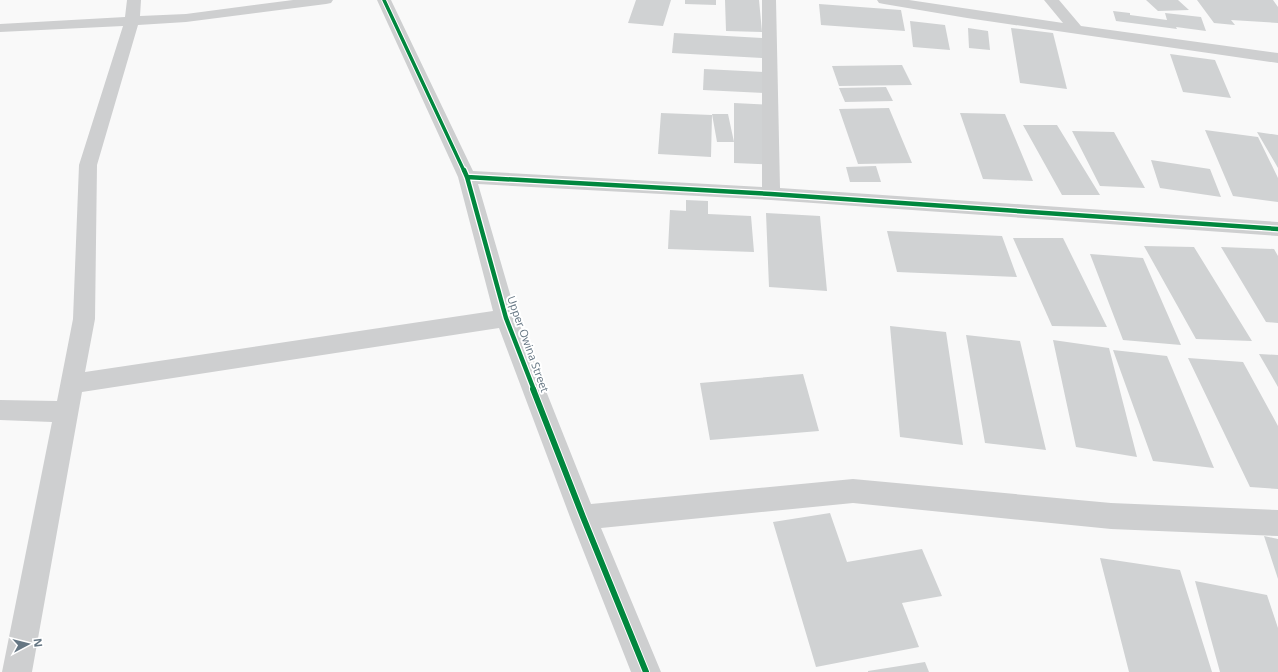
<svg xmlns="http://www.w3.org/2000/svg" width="1278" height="672" font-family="'Open Sans',sans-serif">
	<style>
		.building { fill: #d0d2d3 }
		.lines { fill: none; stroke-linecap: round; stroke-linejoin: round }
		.street { fill: #cecfd0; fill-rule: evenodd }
		.cycleway-far2-casing { stroke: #fff; stroke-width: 5.5 }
		.cycleway-far1-casing { stroke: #fff; stroke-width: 7 }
		.cycleway-casing { stroke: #fff; stroke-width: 8 }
		.cycleway-far2 { stroke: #00873e; stroke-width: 3.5 }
		.cycleway-far1 { stroke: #00873e; stroke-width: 4.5 }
		.cycleway { stroke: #00873e; stroke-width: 6 }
		.labels { text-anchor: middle; stroke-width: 4; stroke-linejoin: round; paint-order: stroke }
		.street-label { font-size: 11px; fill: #657683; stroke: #fff }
	</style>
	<rect width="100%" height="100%" fill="#f9f9f9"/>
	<path class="building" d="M 636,0 L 671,0 L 663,26 L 628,23 Z
		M 685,0 L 716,0 L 716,5 L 685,4 Z
		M 725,0 L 759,0 L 762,32 L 726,31 Z
		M 1146,0 L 1178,0 L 1189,10 L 1158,11 Z
		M 1197,0 L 1273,0 L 1278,7 L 1278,23 L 1231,20 L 1235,25 L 1214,23 Z
		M 819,4 L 901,10 L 905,31 L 821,25 Z
		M 1113,11 L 1130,13 L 1130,15 L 1167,20 L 1165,13 L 1201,17 L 1206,31 L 1176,27 L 1177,29 L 1116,21 Z
		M 910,21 L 945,25 L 950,50 L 913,47 Z
		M 968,28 L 988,31 L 990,50 L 969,48 Z
		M 1011,28 L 1053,33 L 1067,89 L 1020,83 Z
		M 674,33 L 762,38 L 762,58 L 672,53 Z
		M 1170,54 L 1215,60 L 1231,98 L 1183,92 Z
		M 902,65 L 912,85 L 839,86 L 832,66 Z
		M 704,69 L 764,72 L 765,93 L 703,90 Z
		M 886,87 L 893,101 L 845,102 L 839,88 Z
		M 734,103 L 775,105 L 778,165 L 734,163 Z
		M 889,108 L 912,163 L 858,164 L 839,109 Z
		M 661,113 L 712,115 L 711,157 L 658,154 Z
		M 960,113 L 1005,114 L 1033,181 L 983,179 Z
		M 728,114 L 734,142 L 717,142 L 712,114 Z
		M 1023,125 L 1057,125 L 1100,195 L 1062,195 Z
		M 1205,130 L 1258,137 L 1278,178 L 1278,202 L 1233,196 Z
		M 1072,131 L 1114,132 L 1145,188 L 1100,186 Z
		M 1257,132 L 1278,135 L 1278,168 Z
		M 1151,160 L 1210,169 L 1221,197 L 1160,188 Z
		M 876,166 L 881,182 L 850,182 L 846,167 Z
		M 686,200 L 708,201 L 708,214 L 751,216 L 754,252 L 668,249 L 670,210 L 686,211 Z
		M 766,213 L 820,216 L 827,291 L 769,287 Z
		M 887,231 L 1002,236 L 1017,277 L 897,272 Z
		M 1013,238 L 1063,238 L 1107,327 L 1052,326 Z
		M 1144,246 L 1194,247 L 1252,341 L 1196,339 Z
		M 1221,247 L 1274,249 L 1278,256 L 1278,323 L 1266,322 Z
		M 1090,254 L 1143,258 L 1181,345 L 1123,340 Z
		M 890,326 L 946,332 L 963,445 L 900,437 Z
		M 966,335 L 1020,341 L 1046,450 L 985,443 Z
		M 1053,340 L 1109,348 L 1137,457 L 1076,447 Z
		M 1113,350 L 1167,356 L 1214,468 L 1153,461 Z
		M 1259,354 L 1278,355 L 1278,387 Z
		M 1188,358 L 1243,362 L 1278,426 L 1278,489 L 1250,487 Z
		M 803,374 L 819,431 L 710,440 L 700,383 Z
		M 830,513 L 847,562 L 922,549 L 942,596 L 902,603 L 919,647 L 816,667 L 773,522 Z
		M 1264,536 L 1278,539 L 1278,579 Z
		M 1100,558 L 1180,570 L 1212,672 L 1129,672 Z
		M 1195,581 L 1267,595 L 1278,628 L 1278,672 L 1220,672 Z
		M 925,662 L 929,672 L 868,672 L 868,671 Z"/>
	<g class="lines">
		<path class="street" d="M 127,0 L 141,0 L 140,16 L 186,14 L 293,0 L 333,0 L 331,3 L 326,4 L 186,22 L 138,25 L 97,165 L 95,319 L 85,372 L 493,311 L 458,177 L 377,0 L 391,0 L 473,171 L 762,187 L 762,0 L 776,0 L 780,188 L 1278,222 L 1278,236 L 771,200 L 478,184 L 517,318 L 591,504 L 853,479 L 1111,503 L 1278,510 L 1278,536 L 1111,529 L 853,503 L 601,528 L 661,672 L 631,672 L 570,517 L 499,328 L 82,392 L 32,672 L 2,672 L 52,422 L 0,420 L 0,400 L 57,401 L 73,319 L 79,165 L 123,26 L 0,32 L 0,24 L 125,17 Z
			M 877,0 L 909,0 L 1063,23 L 1044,0 L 1059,0 L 1081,26 L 1278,53 L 1278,63 L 967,18 L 884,4 L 879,3 Z"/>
		<g class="cycleway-far2-casing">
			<path id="cycleway-far2" d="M 384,0 L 464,171"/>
		</g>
		<g class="cycleway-far1-casing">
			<path id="cycleway-far1" d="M 464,170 L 467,177 L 506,318 L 534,390
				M 467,177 L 771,194 L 1278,229"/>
		</g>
		<g class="cycleway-casing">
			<path id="cycleway" d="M 533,389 L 583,517 L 646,672"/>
		</g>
		<use href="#cycleway-far2" class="cycleway-far2"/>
		<use href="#cycleway-far1" class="cycleway-far1"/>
		<use href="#cycleway" class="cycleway"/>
	</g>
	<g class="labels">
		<g class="street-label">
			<text transform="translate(528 344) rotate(70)" y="4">Upper Owina Street</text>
		</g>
	</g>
	<g transform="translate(28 644) rotate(83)" stroke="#ffffff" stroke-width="3" paint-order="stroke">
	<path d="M0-3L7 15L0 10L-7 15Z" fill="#657683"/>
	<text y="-6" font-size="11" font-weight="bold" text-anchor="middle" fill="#657683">N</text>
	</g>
</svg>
